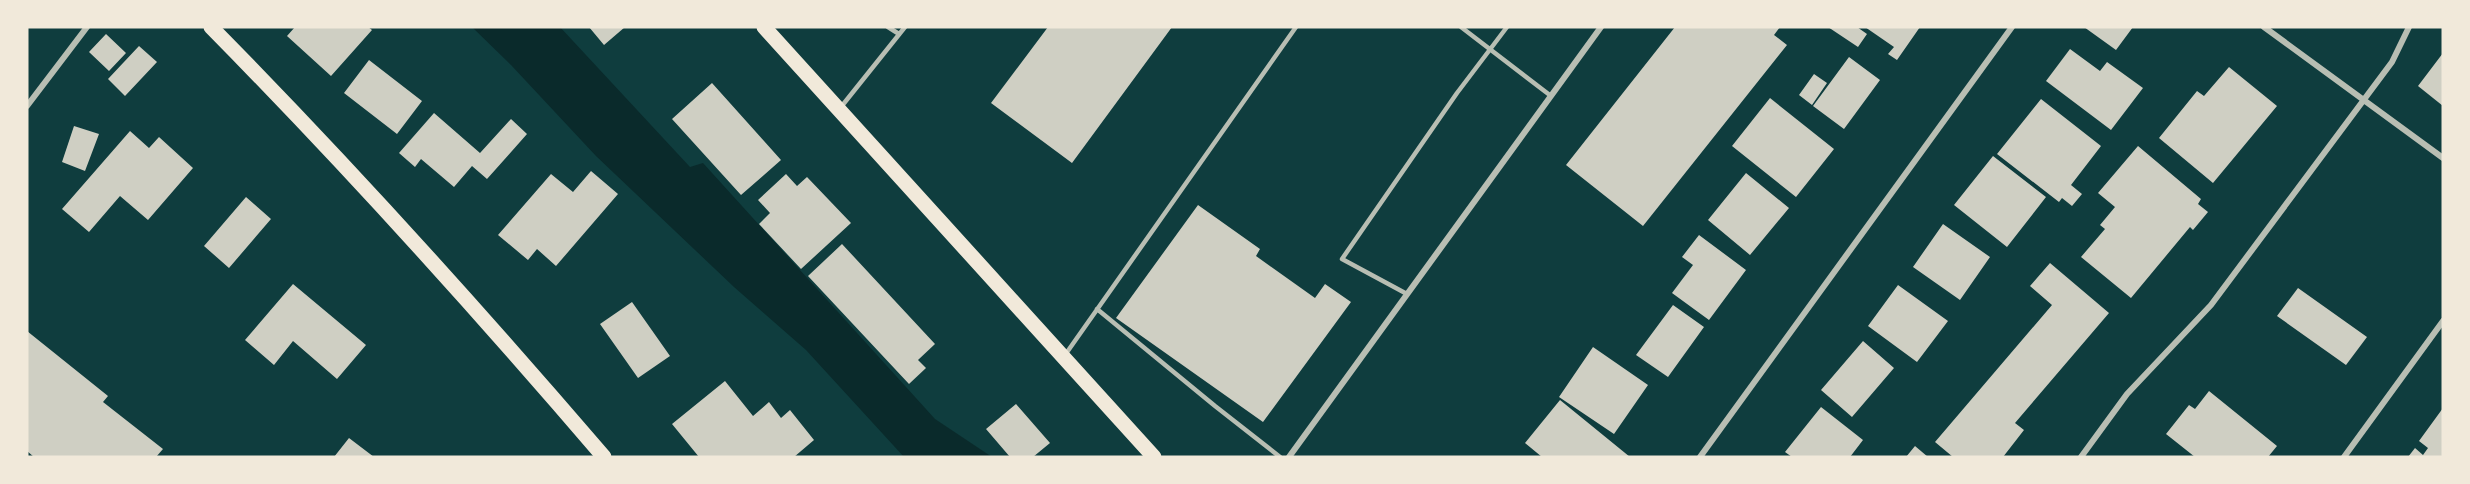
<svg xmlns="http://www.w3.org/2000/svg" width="2470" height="484" font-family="'Space Grotesk',sans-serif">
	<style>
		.water { fill: #0a2a2b }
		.building { fill: #cfcfc3 }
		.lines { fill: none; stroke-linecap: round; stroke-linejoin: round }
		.service { stroke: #b8beb3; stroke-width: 4.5 }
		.minor { stroke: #b8beb3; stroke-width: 6 }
		.primary { stroke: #f1e9da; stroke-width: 15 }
	</style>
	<rect width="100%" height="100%" fill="#0f3d3e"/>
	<path class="water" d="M 472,27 L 560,27 L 690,167 L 703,163 L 935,419 L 992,457 L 904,457 L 806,350 L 734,287 L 596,156 L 511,65 Z"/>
	<path class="building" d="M 295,27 L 368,27 L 372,30 L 331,76 L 287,36 Z
		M 589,27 L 625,27 L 604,45 Z
		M 1048,27 L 1172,27 L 1072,163 L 991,103 Z
		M 1675,27 L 1780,27 L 1774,35 L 1787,45 L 1643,226 L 1566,165 Z
		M 1828,27 L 1857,27 L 1867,34 L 1858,47 Z
		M 1865,27 L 1920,27 L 1897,60 L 1888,54 L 1894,47 Z
		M 2084,27 L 2133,27 L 2116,50 Z
		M 106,34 L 126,53 L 109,71 L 89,52 Z
		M 139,46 L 157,62 L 125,96 L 108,79 Z
		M 2070,49 L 2100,71 L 2107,62 L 2143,88 L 2111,130 L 2046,81 Z
		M 2443,53 L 2443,106 L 2418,86 Z
		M 1849,57 L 1880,80 L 1844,129 L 1813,106 Z
		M 369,60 L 422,101 L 397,134 L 344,93 Z
		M 2229,67 L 2277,106 L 2213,183 L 2159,138 L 2197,91 L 2204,96 Z
		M 1814,74 L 1827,83 L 1812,105 L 1799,95 Z
		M 712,83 L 781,160 L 741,195 L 672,119 Z
		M 1770,98 L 1834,149 L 1796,197 L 1732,146 Z
		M 2041,99 L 2101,146 L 2071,185 L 2082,194 L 2072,206 L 2062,198 L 2059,202 L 1997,154 Z
		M 434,113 L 480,153 L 511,119 L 527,134 L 487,179 L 472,166 L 454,187 L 421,159 L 415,167 L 399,153 Z
		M 74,126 L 99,134 L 85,171 L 62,162 Z
		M 130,131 L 149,148 L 159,137 L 193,168 L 148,220 L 120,196 L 89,232 L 62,209 Z
		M 2138,146 L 2201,199 L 2198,204 L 2208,212 L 2193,230 L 2190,227 L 2131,298 L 2081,257 L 2105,229 L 2100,225 L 2115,207 L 2098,193 Z
		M 1993,156 L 2046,197 L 2007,247 L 1954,205 Z
		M 591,171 L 618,194 L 556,266 L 537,249 L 528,260 L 498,235 L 551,174 L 573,192 Z
		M 1746,173 L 1789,208 L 1750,255 L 1708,220 Z
		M 786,174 L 797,186 L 807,177 L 851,223 L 801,269 L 759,224 L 770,213 L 758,200 Z
		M 246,197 L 271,219 L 229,268 L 204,246 Z
		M 1198,205 L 1260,249 L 1256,256 L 1315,298 L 1325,284 L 1351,302 L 1263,422 L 1116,318 Z
		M 1943,224 L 1990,257 L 1960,300 L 1913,267 Z
		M 1699,235 L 1746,270 L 1709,320 L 1672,293 L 1693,265 L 1682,257 Z
		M 842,244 L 935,344 L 918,360 L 926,368 L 909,384 L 808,276 Z
		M 2050,263 L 2109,313 L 2015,423 L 2024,430 L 2003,457 L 1953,457 L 1935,442 L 2052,305 L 2030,286 Z
		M 293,284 L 366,345 L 337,379 L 293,341 L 274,365 L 245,340 Z
		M 1898,285 L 1948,321 L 1917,362 L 1868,326 Z
		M 2298,288 L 2367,337 L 2346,365 L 2277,316 Z
		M 632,302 L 670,356 L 638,378 L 600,324 Z
		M 1673,305 L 1704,327 L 1668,377 L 1636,355 Z
		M 27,331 L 108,396 L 103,402 L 163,449 L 156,457 L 34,457 L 27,451 Z
		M 1863,341 L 1894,368 L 1852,417 L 1821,390 Z
		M 1593,347 L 1648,385 L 1614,434 L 1559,397 Z
		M 725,381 L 753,416 L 769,402 L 781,418 L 790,410 L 814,440 L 794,457 L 699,457 L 672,424 Z
		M 2209,391 L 2277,446 L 2268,457 L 2195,457 L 2166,434 L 2189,405 L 2195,409 Z
		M 1560,400 L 1630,457 L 1542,457 L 1525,443 Z
		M 1016,404 L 1050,443 L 1033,457 L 1010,457 L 986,429 Z
		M 1821,407 L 1863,440 L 1850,457 L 1792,457 L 1785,452 Z
		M 2443,408 L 2443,457 L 2408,457 L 2415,448 L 2423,455 L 2428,448 L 2419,441 Z
		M 349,438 L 374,457 L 334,457 Z
		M 1915,446 L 1928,457 L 1906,457 Z"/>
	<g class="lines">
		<path class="service" d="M 888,27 L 899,34
			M 1461,27 L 1551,96
			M 841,107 L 905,27
			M 1407,294 L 1342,259 L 1457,93 L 1507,27
			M 1097,309 L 1215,406 L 1280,457
			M 1065,355 L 1296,27"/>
		<path class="minor" d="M 2264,27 L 2443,158
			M 27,106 L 87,27
			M 1289,457 L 1601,27
			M 1700,457 L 2012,27
			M 2081,457 L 2127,394 L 2211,305 L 2392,62 L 2409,27
			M 2344,457 L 2443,321"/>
		<path class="primary" d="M 211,27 C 347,165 478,310 604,457
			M 764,27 L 1154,457"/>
	</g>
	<rect width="2470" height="484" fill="none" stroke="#f1e9da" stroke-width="57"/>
</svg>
